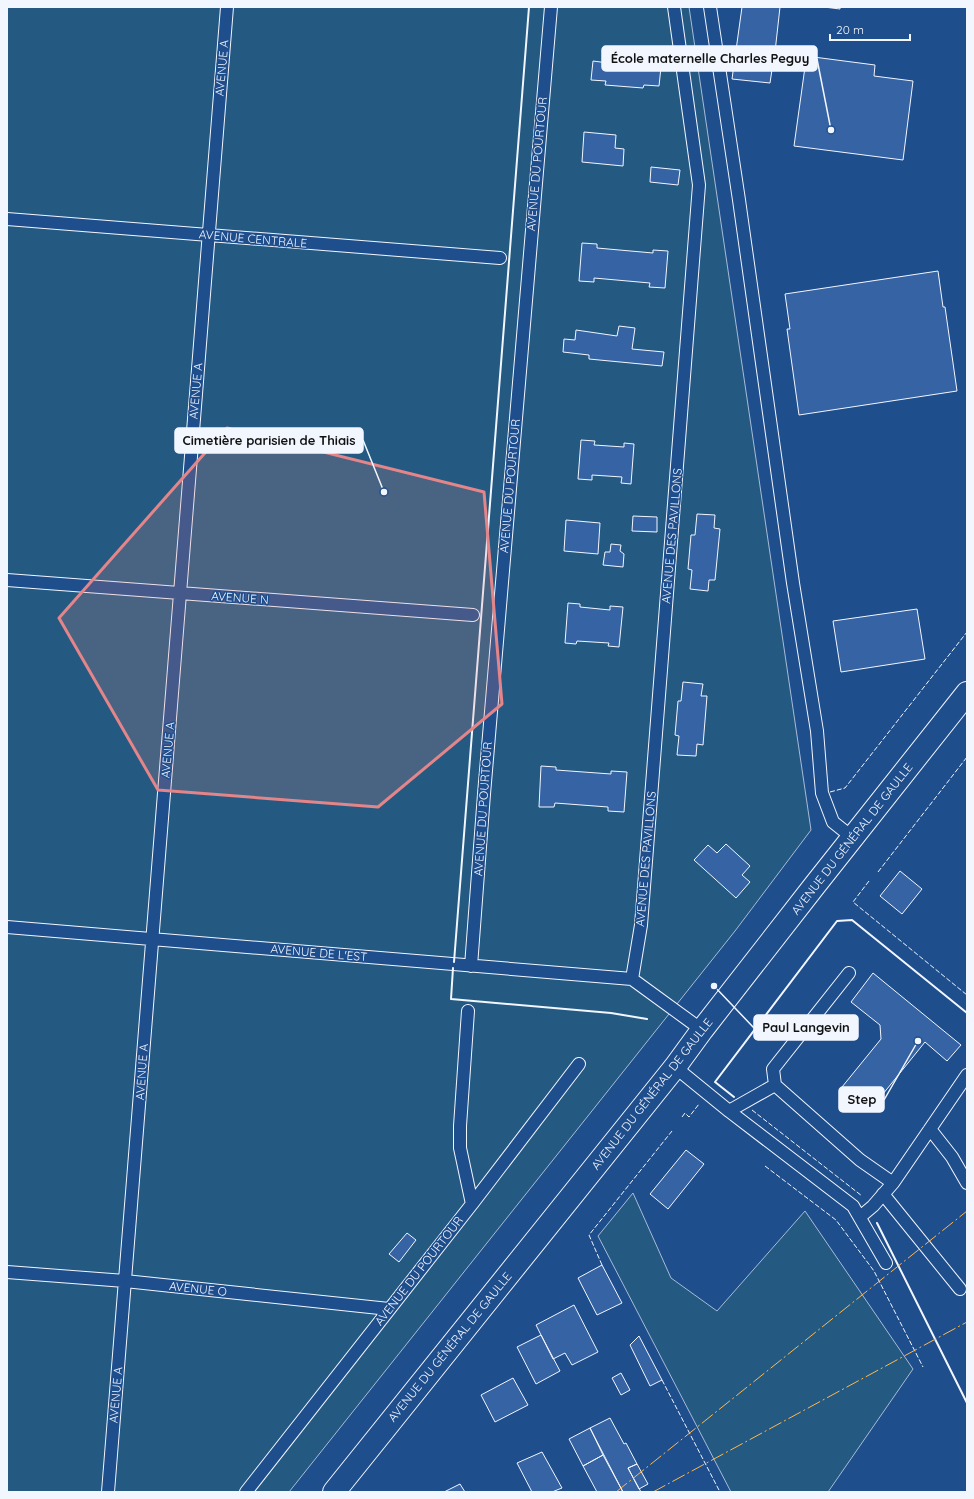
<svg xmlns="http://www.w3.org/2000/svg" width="974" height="1499" font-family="Quicksand,sans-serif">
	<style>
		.green { fill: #245a82; stroke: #a8bbd7 }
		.building { fill: #3563a3; stroke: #f2f6ff }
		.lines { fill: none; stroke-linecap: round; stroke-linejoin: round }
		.lane-casing { stroke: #f2f6ff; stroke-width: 14 }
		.secondary-casing { stroke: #f2f6ff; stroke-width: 24 }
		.lane { stroke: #1f4e8c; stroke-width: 12 }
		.secondary { stroke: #1f4e8c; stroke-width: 22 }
		.fence { stroke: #f2f6ff; stroke-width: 1; stroke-dasharray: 5 2; stroke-linecap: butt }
		.wall { stroke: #f2f6ff; stroke-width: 2 }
		.power { stroke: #ffb74d; stroke-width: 1; stroke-dasharray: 14 3 2 3; stroke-linecap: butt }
		.marked { fill: #e38589; fill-opacity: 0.2; stroke: #e38589; stroke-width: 3; stroke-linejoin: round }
		.labels { text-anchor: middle; stroke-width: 3; stroke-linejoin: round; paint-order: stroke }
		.street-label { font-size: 12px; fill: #f2f6ff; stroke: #1f4e8c }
		.leader { fill: none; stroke: #f2f6ff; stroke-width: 1.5 }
		.callout-dot { fill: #f2f6ff; stroke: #1f4e8c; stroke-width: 1.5 }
		.callout { fill: #f2f6ff; stroke: #f2f6ff; stroke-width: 1.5 }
		.callout-label { font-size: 13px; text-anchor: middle; font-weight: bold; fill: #111 }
	</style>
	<rect width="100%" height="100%" fill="#1f4e8c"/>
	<path class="green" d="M 7,7 L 689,7 L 811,830 L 735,931 L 289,1492 L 7,1492 Z
		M 633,1193 L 671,1278 L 717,1311 L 805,1211 L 913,1369 L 828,1492 L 731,1492 L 598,1236 Z"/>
	<path class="building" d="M 742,7 L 780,7 L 775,52 L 875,65 L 874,76 L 913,81 L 903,160 L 794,146 L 805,67 L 773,63 L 770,83 L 732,79 Z
		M 824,7 L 840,7 L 840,9 Z
		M 608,57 L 645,60 L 645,66 L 661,67 L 659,86 L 644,85 L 643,88 L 605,85 L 606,81 L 591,80 L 593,61 L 608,63 Z
		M 584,132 L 616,135 L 615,148 L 624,149 L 623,166 L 582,162 Z
		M 651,167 L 680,170 L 678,185 L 650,182 Z
		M 582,243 L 597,244 L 597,248 L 653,253 L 653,250 L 668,251 L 665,288 L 649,287 L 650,283 L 594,278 L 594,282 L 579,281 Z
		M 938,271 L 943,307 L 945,307 L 957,391 L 799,415 L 787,329 L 790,329 L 785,294 Z
		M 619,326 L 635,328 L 632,349 L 664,352 L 662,366 L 589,359 L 589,355 L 563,352 L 564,339 L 575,340 L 576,330 L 617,336 Z
		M 581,440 L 595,441 L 594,445 L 624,447 L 624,443 L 634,444 L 631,484 L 621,483 L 622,477 L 592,475 L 592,480 L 578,479 Z
		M 697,514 L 715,515 L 714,528 L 720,529 L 715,580 L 709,580 L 708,591 L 690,589 L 692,570 L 688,569 L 691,535 L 695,535 Z
		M 633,516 L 657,517 L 657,532 L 632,531 Z
		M 566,520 L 600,523 L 598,554 L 564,551 Z
		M 611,544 L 621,545 L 620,551 L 624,554 L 623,567 L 603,565 L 605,552 L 610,552 Z
		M 568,603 L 580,604 L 580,607 L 610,610 L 610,606 L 623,607 L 619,647 L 608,646 L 609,643 L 577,641 L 576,644 L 565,643 Z
		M 917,609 L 925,659 L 841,672 L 833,621 Z
		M 683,682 L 703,684 L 701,696 L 707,696 L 703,745 L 697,744 L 696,756 L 677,755 L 679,736 L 675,735 L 678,701 L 681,701 Z
		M 541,766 L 556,767 L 556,770 L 611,774 L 611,771 L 627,772 L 624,812 L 608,811 L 608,807 L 555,803 L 554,807 L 539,807 Z
		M 726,844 L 750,866 L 742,875 L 750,882 L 736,898 L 694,860 L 708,845 L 717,853 Z
		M 900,871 L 922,889 L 902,914 L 880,896 Z
		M 873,973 L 961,1045 L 947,1061 L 925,1042 L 870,1110 L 842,1087 L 881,1039 L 880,1025 L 851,1002 Z
		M 686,1150 L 704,1164 L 668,1209 L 650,1194 Z
		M 407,1233 L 416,1240 L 399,1262 L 389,1254 Z
		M 602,1265 L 622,1303 L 597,1315 L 578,1278 Z
		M 574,1305 L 598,1352 L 572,1365 L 565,1353 L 553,1359 L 536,1325 Z
		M 541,1335 L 560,1371 L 536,1384 L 517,1347 Z
		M 639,1336 L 662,1380 L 650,1386 L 630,1345 Z
		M 621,1373 L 630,1390 L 621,1395 L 612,1378 Z
		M 513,1378 L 528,1405 L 495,1422 L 481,1395 Z
		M 610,1418 L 624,1444 L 626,1443 L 637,1464 L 628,1468 L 641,1492 L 623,1492 L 590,1428 Z
		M 590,1428 L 603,1455 L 583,1466 L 569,1439 Z
		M 542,1452 L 562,1488 L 552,1492 L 532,1492 L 517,1463 Z
		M 603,1455 L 623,1492 L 597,1492 L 583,1466 Z
		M 637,1464 L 648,1484 L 639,1489 L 628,1468 Z
		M 460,1484 L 465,1492 L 444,1492 Z"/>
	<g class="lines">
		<g class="lane-casing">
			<path id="lane" d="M 674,7 L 699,185 L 641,925 L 632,979 L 702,1030
				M 710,7 L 739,200 L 793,583 L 817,731 L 822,793 L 833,822 L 853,838
				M 7,219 L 500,258
				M 7,580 L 473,615
				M 7,927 L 632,979
				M 471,966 L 484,794 L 551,7
				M 849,973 L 773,1069 L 775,1085 L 860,1160 L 893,1183
				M 675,1067 L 729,1111 L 853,1206 L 886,1263
				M 729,1111 L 775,1085
				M 930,1129 L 952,1157 L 967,1183
				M 883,1194 L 960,1289
				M 472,1204 L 579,1064
				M 860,1217 L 873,1206 L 893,1183 L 967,1075
				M 7,1272 L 125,1281 L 389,1309
				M 108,1492 L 227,7
				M 246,1492 L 472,1204 L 460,1148 L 460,1126 L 468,1011"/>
		</g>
		<g class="secondary-casing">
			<path id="secondary" d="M 334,1492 L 675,1067 L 702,1030 L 815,885 L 967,693"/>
		</g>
		<use href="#lane" class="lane"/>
		<use href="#secondary" class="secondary"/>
		<path class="fence" d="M 830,792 L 845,788 L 967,632
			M 878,872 L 967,757
			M 869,881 L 853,902 L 967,995
			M 752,1110 L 862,1196
			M 682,1117 L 685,1113 L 689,1117 L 699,1104
			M 765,1166 L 836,1220 L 874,1271 L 923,1367
			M 602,1265 L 589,1235 L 672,1131
			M 662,1380 L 720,1492"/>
		<path class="wall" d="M 454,962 L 529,7
			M 453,968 L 451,999 L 611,1013 L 647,1019
			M 734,1097 L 715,1082 L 837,921 L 852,920 L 967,1013
			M 877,1223 L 967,1403"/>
		<path class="power" d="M 616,1492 L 967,1211
			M 653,1492 L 967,1322"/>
	</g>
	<path class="marked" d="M 227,428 L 484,492 L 502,704 L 378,807 L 158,790 L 59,618 Z"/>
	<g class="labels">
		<g class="street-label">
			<text transform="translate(222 68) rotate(-85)" y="4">AVENUE A</text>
			<text transform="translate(537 164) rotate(-85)" y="4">AVENUE DU POURTOUR</text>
			<text transform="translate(253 239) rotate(5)" y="4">AVENUE CENTRALE</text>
			<text transform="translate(196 391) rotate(-85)" y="4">AVENUE A</text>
			<text transform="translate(510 486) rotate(-85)" y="4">AVENUE DU POURTOUR</text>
			<text transform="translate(672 536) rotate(-85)" y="4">AVENUE DES PAVILLONS</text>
			<text transform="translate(240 598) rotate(4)" y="4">AVENUE N</text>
			<text transform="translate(168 750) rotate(-85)" y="4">AVENUE A</text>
			<text transform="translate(483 809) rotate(-86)" y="4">AVENUE DU POURTOUR</text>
			<text transform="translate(852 839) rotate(-52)" y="4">AVENUE DU GÉNÉRAL DE GAULLE</text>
			<text transform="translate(646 859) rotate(-85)" y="4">AVENUE DES PAVILLONS</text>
			<text transform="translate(319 953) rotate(5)" y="4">AVENUE DE L'EST</text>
			<text transform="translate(142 1072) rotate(-86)" y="4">AVENUE A</text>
			<text transform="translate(652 1094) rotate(-52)" y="4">AVENUE DU GÉNÉRAL DE GAULLE</text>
			<text transform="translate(419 1271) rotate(-52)" y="4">AVENUE DU POURTOUR</text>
			<text transform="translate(198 1289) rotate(6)" y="4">AVENUE O</text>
			<text transform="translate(450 1347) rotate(-51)" y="4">AVENUE DU GÉNÉRAL DE GAULLE</text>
			<text transform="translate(116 1395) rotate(-85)" y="4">AVENUE A</text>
		</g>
	</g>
	<path class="leader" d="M831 130L817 59M384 492L363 440M714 986L754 1028M918 1041L884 1100"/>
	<g class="callout-dot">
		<circle cx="831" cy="130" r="4"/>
		<circle cx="384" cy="492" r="4"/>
		<circle cx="714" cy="986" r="4"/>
		<circle cx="918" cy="1041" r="4"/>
	</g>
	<g class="callout">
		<rect x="602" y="46" width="215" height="25" rx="4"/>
		<rect x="175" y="428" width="188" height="25" rx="4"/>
		<rect x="754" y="1015" width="104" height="25" rx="4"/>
		<rect x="839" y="1087" width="45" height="25" rx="4"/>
	</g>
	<g class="callout-label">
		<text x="710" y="63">École maternelle Charles Peguy</text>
		<text x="269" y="445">Cimetière parisien de Thiais</text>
		<text x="806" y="1032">Paul Langevin</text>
		<text x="862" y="1104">Step</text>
	</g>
	<rect width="974" height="1499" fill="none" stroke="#f2f6ff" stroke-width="16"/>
	<path d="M830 34v6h80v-6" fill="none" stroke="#f2f6ff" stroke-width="2"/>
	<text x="836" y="34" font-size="12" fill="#f2f6ff" stroke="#1f4e8c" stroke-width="3" paint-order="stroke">20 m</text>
</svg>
